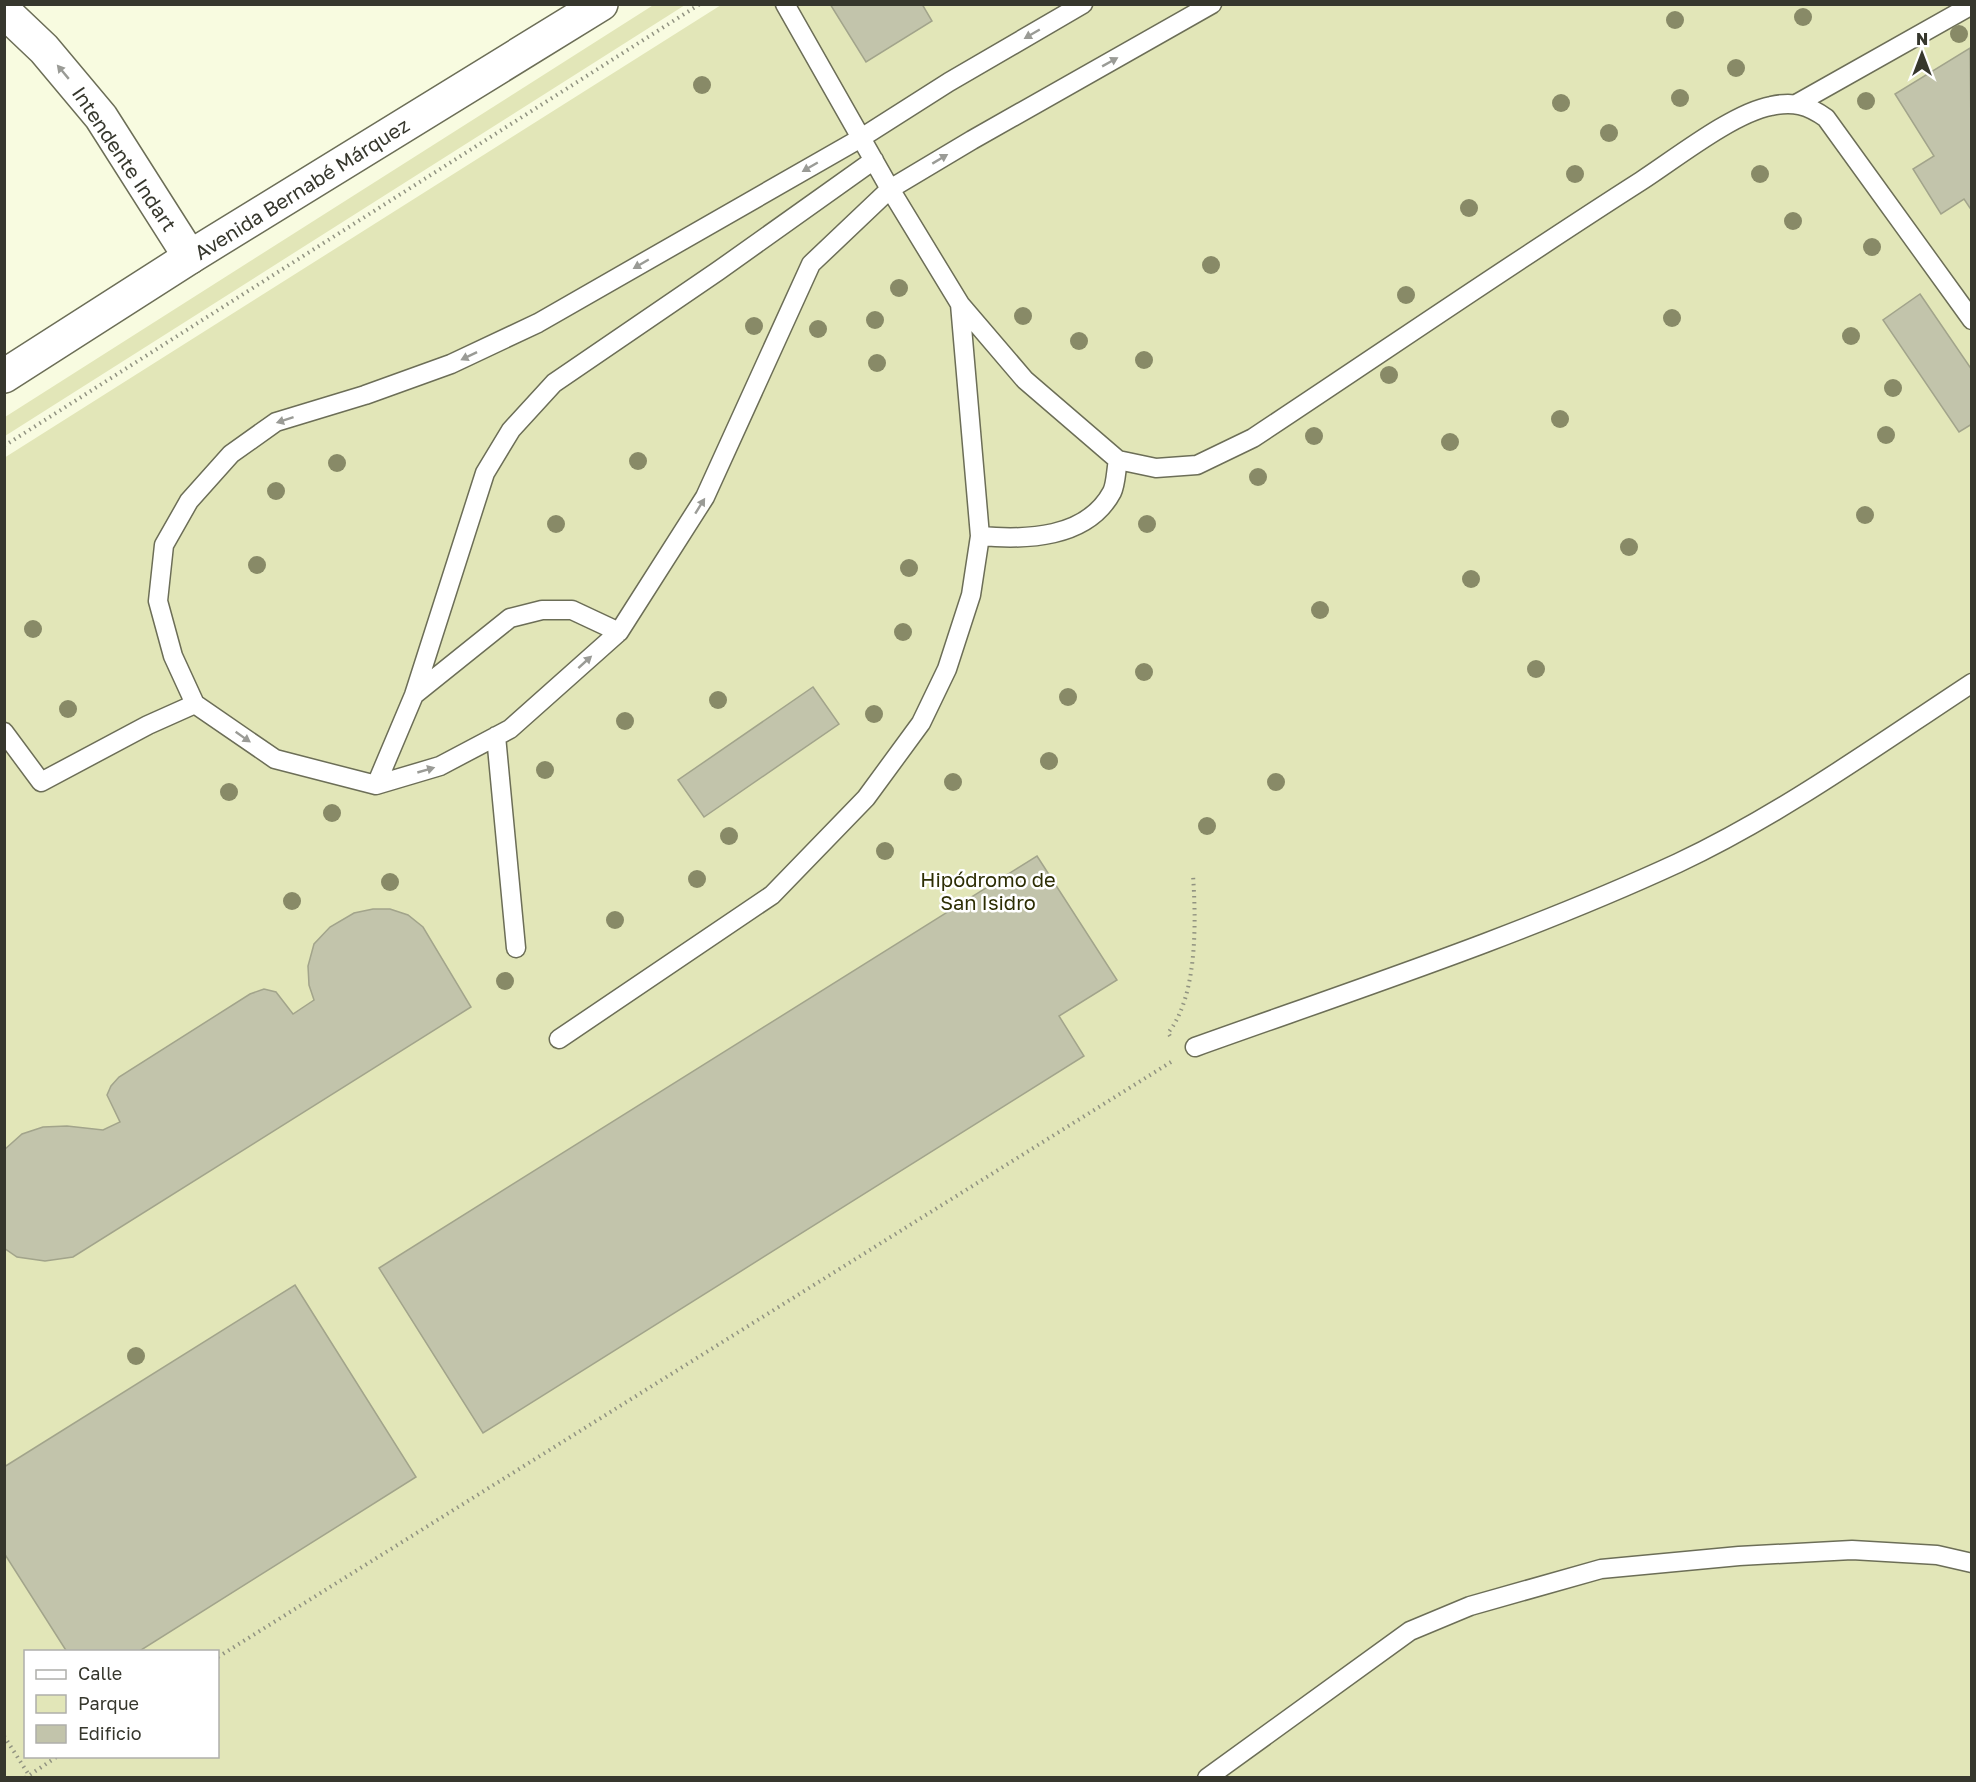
<svg xmlns="http://www.w3.org/2000/svg" width="1976" height="1782" font-family="'Golos Text',sans-serif">
	<style>
		.green { fill: #e2e6b8; fill-rule: evenodd }
		.building { fill: #c2c4ab; stroke: #a2a48b; stroke-width: 1.5 }
		.lines { fill: none; stroke-linecap: round; stroke-linejoin: round }
		.lane-casing { stroke: #6c6e57; stroke-width: 21 }
		.street-casing { stroke: #6c6e57; stroke-width: 36 }
		.primary-casing { stroke: #6c6e57; stroke-width: 36 }
		.path { stroke: #919381; stroke-width: 4; stroke-dasharray: 1.5 4.5; stroke-linecap: butt }
		.lane { stroke: #fff; stroke-width: 18 }
		.street { stroke: #fff; stroke-width: 33 }
		.primary { stroke: #fff; stroke-width: 33 }
		.tree { fill: #888a67 }
		.oneway { fill: #9a9b96 }
		.labels { text-anchor: middle; stroke-width: 5; stroke-linejoin: round; paint-order: stroke }
		.street-label { font-size: 20px; fill: #36372d; stroke: #fff }
		.park-label { font-size: 20px; fill: #2d2e04; stroke: #fff }
	</style>
	<rect width="100%" height="100%" fill="#f8fbe0"/>
	<path class="green" d="M 655,4 L 685,5 L 5,436 L 5,417 Z
		M 721,5 L 1971,5 L 1971,1777 L 5,1777 L 4,458 ZM 26,1652 L 218,1652 L 218,1756 L 26,1756 Z"/>
	<path class="building" d="M 830,4 L 922,4 L 932,21 L 866,62 Z
		M 1970,48 L 1972,211 L 1964,199 L 1941,214 L 1913,169 L 1934,156 L 1895,94 Z
		M 1920,294 L 1972,370 L 1972,424 L 1959,432 L 1883,320 Z
		M 813,687 L 839,724 L 704,817 L 678,780 Z
		M 1037,856 L 1117,980 L 1059,1016 L 1084,1056 L 483,1433 L 379,1268 Z
		M 373,909 L 390,909 L 408,915 L 423,927 L 471,1007 L 73,1257 L 45,1261 L 17,1257 L 4,1248 L 4,1150 L 22,1134 L 43,1127 L 67,1126 L 103,1130 L 120,1122 L 107,1095 L 111,1086 L 119,1077 L 250,994 L 264,989 L 276,992 L 293,1014 L 314,1000 L 309,985 L 308,966 L 314,944 L 330,927 L 354,913 Z
		M 295,1285 L 416,1477 L 138,1652 L 67,1652 L 4,1553 L 4,1467 Z"/>
	<g class="lines">
		<g class="lane-casing">
			<path id="lane" d="M 785,4 L 890,189 L 960,304 L 1025,380 L 1118,460 L 1156,468 L 1197,465 L 1253,438 C 1383,352 1511,264 1641,181 C 1675,159 1733,113 1771,106 C 1793,101 1808,105 1826,118 L 1972,320
				M 1083,4 L 949,82 L 861,138 L 538,323 L 451,364 L 365,395 L 276,422 L 231,454 L 189,501 L 164,545 L 158,601 L 173,656 L 195,704 L 275,759 L 376,785 L 440,766 L 510,729 L 619,632 L 705,497 L 811,264 L 890,189 L 972,140 L 1212,4
				M 1798,103 L 1972,5
				M 980,536 C 1025,540 1087,539 1112,492 C 1116,484 1116,470 1118,460
				M 414,695 L 510,618 L 542,610 L 572,610 L 619,632
				M 4,732 L 41,782 L 148,725 L 195,704
				M 496,736 L 516,948
				M 376,785 L 414,695 L 485,473 L 511,430 L 554,383 L 718,271 L 874,160
				M 559,1039 L 772,895 L 866,798 L 921,723 L 947,669 L 971,595 L 980,536 L 960,304
				M 1195,1047 C 1357,989 1522,935 1678,863 C 1782,814 1876,746 1972,683
				M 1207,1778 L 1410,1631 L 1470,1606 L 1601,1569 L 1739,1556 L 1852,1550 L 1937,1555 L 1972,1563"/>
		</g>
		<g class="street-casing">
			<path id="street" d="M 4,11 L 44,49 L 101,117 L 190,257"/>
		</g>
		<g class="primary-casing">
			<path id="primary" d="M 4,376 L 190,257 L 601,4"/>
		</g>
		<path class="path" d="M 4,446 L 700,4
			M 1170,1036 L 1168,1033 C 1198,996 1196,920 1193,875
			M 218,1657 L 1171,1062
			M 4,1736 L 29,1775
			M 25,1778 L 58,1756"/>
		<use href="#lane" class="lane"/>
		<use href="#street" class="street"/>
		<use href="#primary" class="primary"/>
	</g>
	<g class="tree">
		<circle cx="1803" cy="17" r="9"/>
		<circle cx="1675" cy="20" r="9"/>
		<circle cx="1959" cy="34" r="9"/>
		<circle cx="1736" cy="68" r="9"/>
		<circle cx="702" cy="85" r="9"/>
		<circle cx="1680" cy="98" r="9"/>
		<circle cx="1866" cy="101" r="9"/>
		<circle cx="1561" cy="103" r="9"/>
		<circle cx="1609" cy="133" r="9"/>
		<circle cx="1575" cy="174" r="9"/>
		<circle cx="1760" cy="174" r="9"/>
		<circle cx="1469" cy="208" r="9"/>
		<circle cx="1793" cy="221" r="9"/>
		<circle cx="1872" cy="247" r="9"/>
		<circle cx="1211" cy="265" r="9"/>
		<circle cx="899" cy="288" r="9"/>
		<circle cx="1406" cy="295" r="9"/>
		<circle cx="1023" cy="316" r="9"/>
		<circle cx="1672" cy="318" r="9"/>
		<circle cx="875" cy="320" r="9"/>
		<circle cx="754" cy="326" r="9"/>
		<circle cx="818" cy="329" r="9"/>
		<circle cx="1851" cy="336" r="9"/>
		<circle cx="1079" cy="341" r="9"/>
		<circle cx="1144" cy="360" r="9"/>
		<circle cx="877" cy="363" r="9"/>
		<circle cx="1389" cy="375" r="9"/>
		<circle cx="1893" cy="388" r="9"/>
		<circle cx="1560" cy="419" r="9"/>
		<circle cx="1886" cy="435" r="9"/>
		<circle cx="1314" cy="436" r="9"/>
		<circle cx="1450" cy="442" r="9"/>
		<circle cx="638" cy="461" r="9"/>
		<circle cx="337" cy="463" r="9"/>
		<circle cx="1258" cy="477" r="9"/>
		<circle cx="276" cy="491" r="9"/>
		<circle cx="1865" cy="515" r="9"/>
		<circle cx="556" cy="524" r="9"/>
		<circle cx="1147" cy="524" r="9"/>
		<circle cx="1629" cy="547" r="9"/>
		<circle cx="257" cy="565" r="9"/>
		<circle cx="909" cy="568" r="9"/>
		<circle cx="1471" cy="579" r="9"/>
		<circle cx="1320" cy="610" r="9"/>
		<circle cx="33" cy="629" r="9"/>
		<circle cx="903" cy="632" r="9"/>
		<circle cx="1536" cy="669" r="9"/>
		<circle cx="1144" cy="672" r="9"/>
		<circle cx="1068" cy="697" r="9"/>
		<circle cx="718" cy="700" r="9"/>
		<circle cx="68" cy="709" r="9"/>
		<circle cx="874" cy="714" r="9"/>
		<circle cx="625" cy="721" r="9"/>
		<circle cx="1049" cy="761" r="9"/>
		<circle cx="545" cy="770" r="9"/>
		<circle cx="953" cy="782" r="9"/>
		<circle cx="1276" cy="782" r="9"/>
		<circle cx="229" cy="792" r="9"/>
		<circle cx="332" cy="813" r="9"/>
		<circle cx="1207" cy="826" r="9"/>
		<circle cx="729" cy="836" r="9"/>
		<circle cx="885" cy="851" r="9"/>
		<circle cx="697" cy="879" r="9"/>
		<circle cx="390" cy="882" r="9"/>
		<circle cx="292" cy="901" r="9"/>
		<circle cx="615" cy="920" r="9"/>
		<circle cx="505" cy="981" r="9"/>
		<circle cx="136" cy="1356" r="9"/>
	</g>
	<defs><path id="oneway-solid" d="M-6-.8H1V-3.2L6.5 0L1 3.2V.8H-6Z" transform="scale(1.5)"/></defs>
	<g class="oneway">
		<use href="#oneway-solid" transform="translate(1032 34) rotate(150)"/>
		<use href="#oneway-solid" transform="translate(1110 62) rotate(-29)"/>
		<use href="#oneway-solid" transform="translate(63 72) rotate(-130)"/>
		<use href="#oneway-solid" transform="translate(940 159) rotate(-31)"/>
		<use href="#oneway-solid" transform="translate(810 167) rotate(150)"/>
		<use href="#oneway-solid" transform="translate(641 264) rotate(150)"/>
		<use href="#oneway-solid" transform="translate(469 356) rotate(154)"/>
		<use href="#oneway-solid" transform="translate(285 420) rotate(162)"/>
		<use href="#oneway-solid" transform="translate(700 506) rotate(-58)"/>
		<use href="#oneway-solid" transform="translate(585 662) rotate(-42)"/>
		<use href="#oneway-solid" transform="translate(243 737) rotate(35)"/>
		<use href="#oneway-solid" transform="translate(426 770) rotate(-16)"/>
	</g>
	<g class="labels">
		<g class="street-label">
			<text transform="translate(124 159) rotate(56)" y="7">Intendente Indart</text>
			<text transform="translate(302 189) rotate(-32)" y="7">Avenida Bernabé Márquez</text>
		</g>
		<g class="park-label">
			<text x="988" y="887">Hipódromo de<tspan x="988" dy="23">San Isidro</tspan></text>
		</g>
	</g>
	<rect width="1976" height="1782" fill="none" stroke="#36372d" stroke-width="12"/>
	<rect x="24" y="1650" width="195" height="108" fill="#ffffff" stroke="#afafab" stroke-width="1.5"/>
	<rect x="36" y="1670" width="30" height="9" fill="#ffffff" stroke="#afafab" stroke-width="1.5"/>
	<text x="78" y="1680" font-size="18" fill="#36372d">Calle</text>
	<rect x="36" y="1695" width="30" height="18" fill="#e2e6b8" stroke="#afafab" stroke-width="1.5"/>
	<text x="78" y="1710" font-size="18" fill="#36372d">Parque</text>
	<rect x="36" y="1725" width="30" height="18" fill="#c2c4ab" stroke="#afafab" stroke-width="1.5"/>
	<text x="78" y="1740" font-size="18" fill="#36372d">Edificio</text>
	<g transform="translate(1922 54)" stroke="#ffffff" stroke-width="4.5" paint-order="stroke">
	<path d="M0-4.5L10 22L0 15L-10 22Z" fill="#36372d"/>
	<text y="-9" font-size="16" font-weight="bold" text-anchor="middle" fill="#36372d">N</text>
	</g>
</svg>
